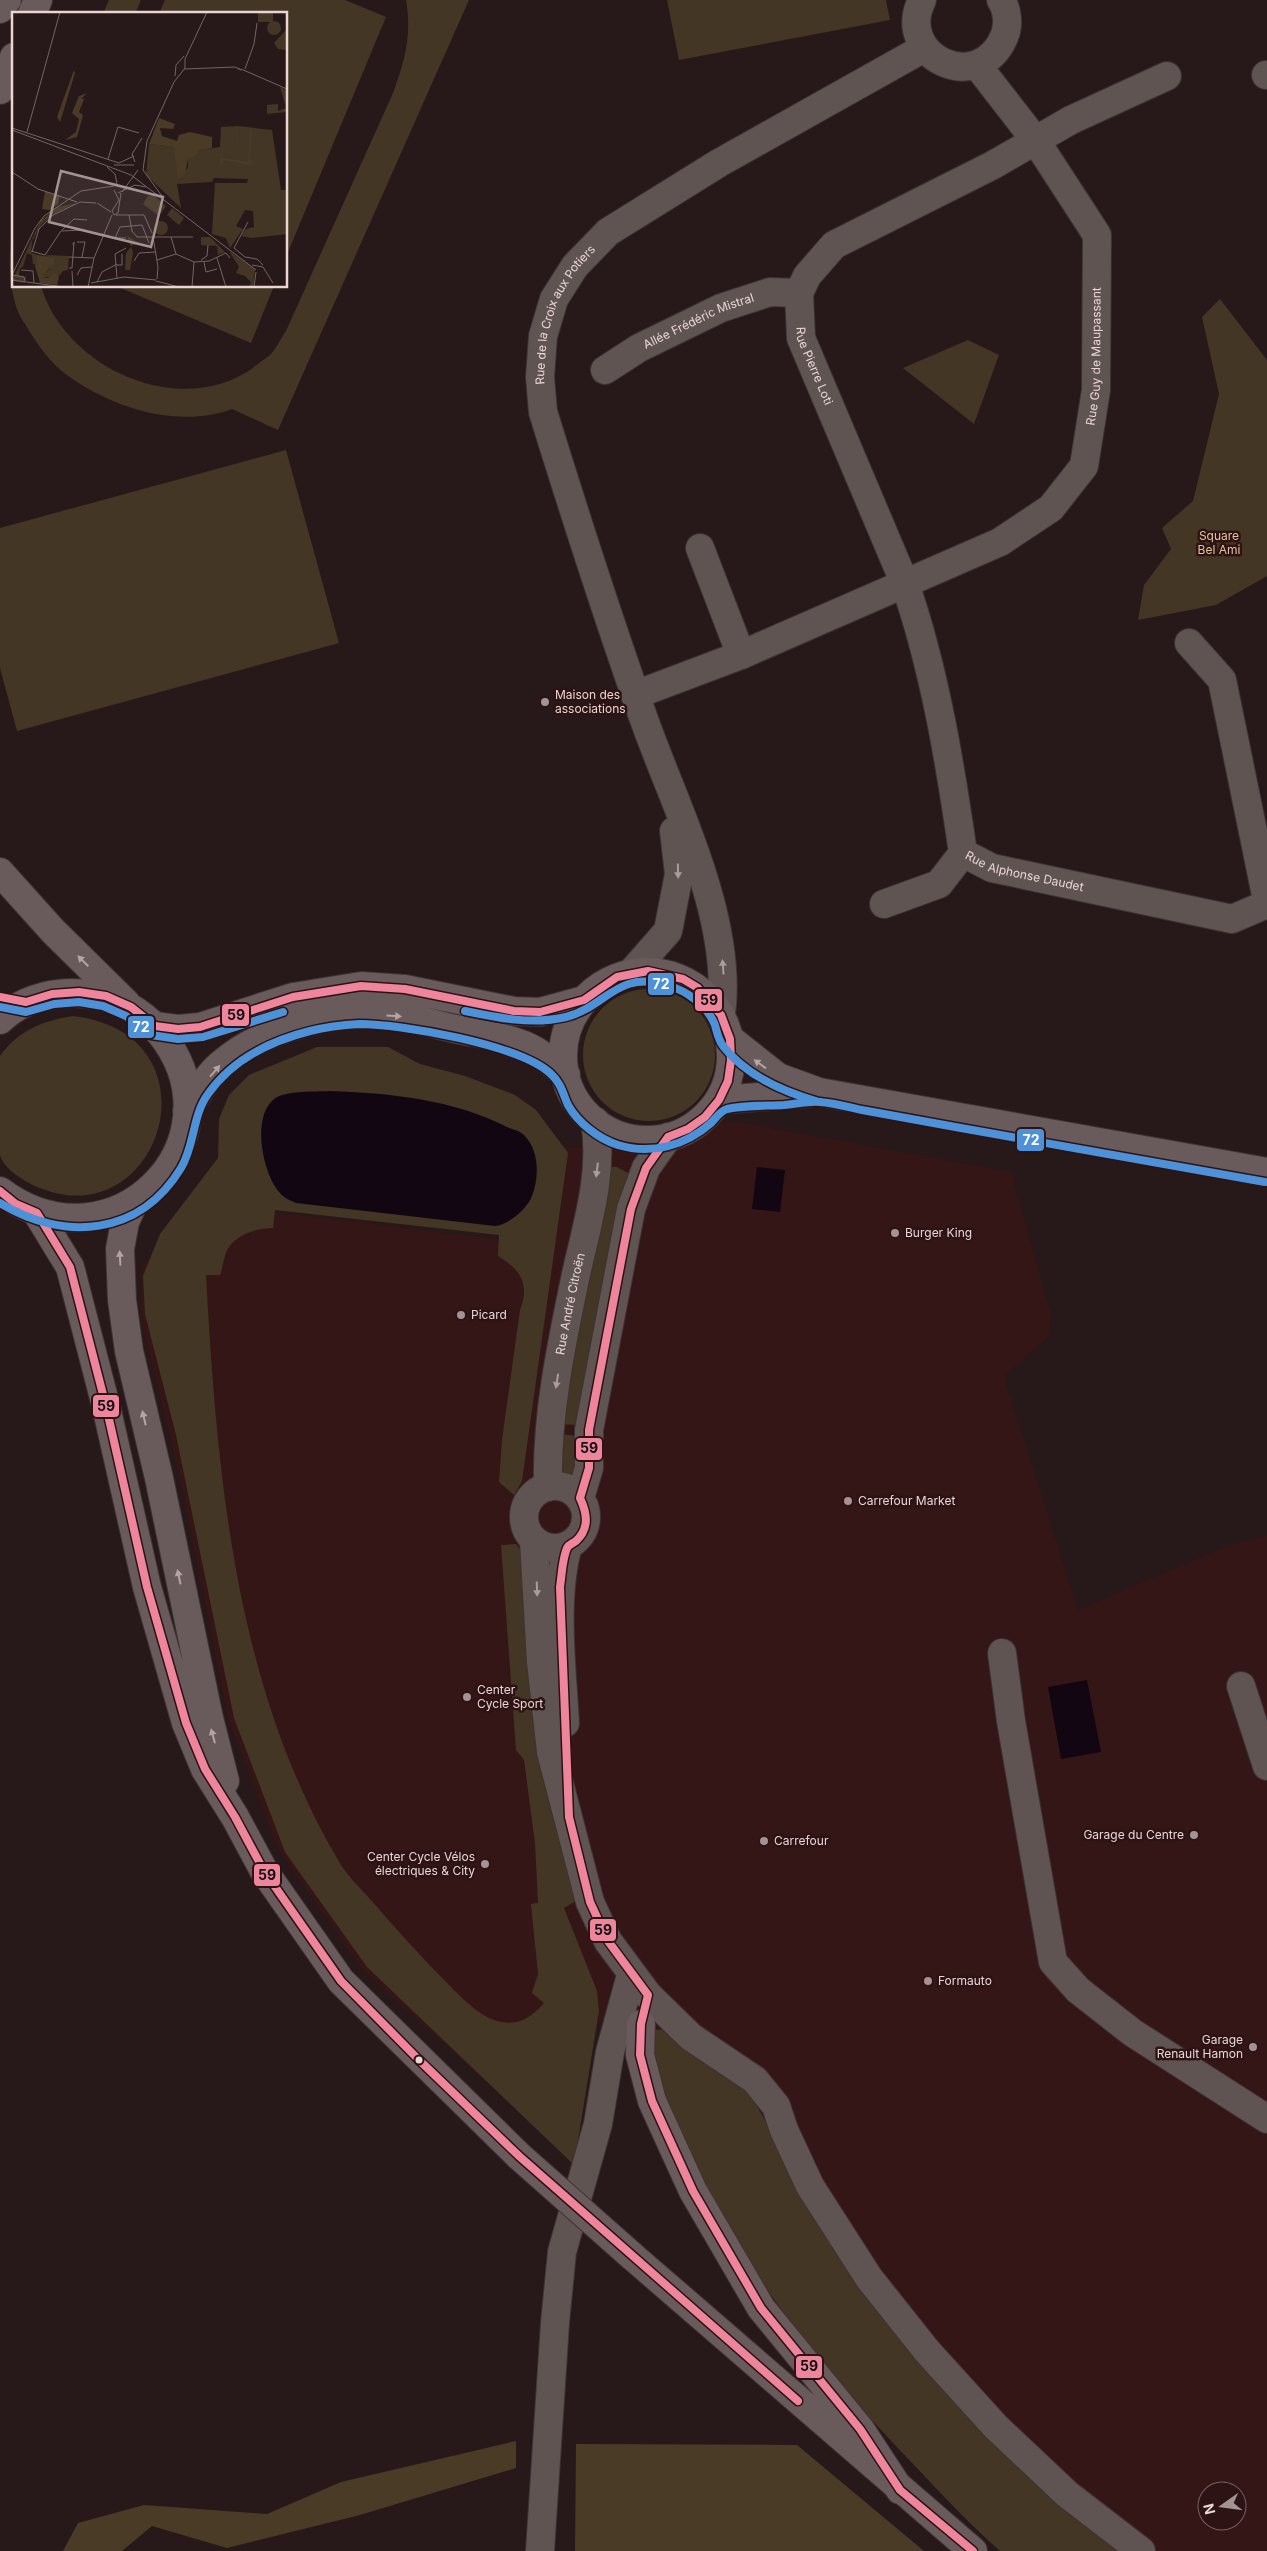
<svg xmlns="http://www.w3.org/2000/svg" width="1267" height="2551" font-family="Inter,sans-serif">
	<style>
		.built { fill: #351616; fill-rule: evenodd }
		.green { fill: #443624 }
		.forest { fill: #4a3b27 }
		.water { fill: #130613 }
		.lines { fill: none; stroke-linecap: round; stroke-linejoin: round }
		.minor-casing { stroke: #3e3333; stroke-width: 30 }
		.major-casing { stroke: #3e3333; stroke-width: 30 }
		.minor { stroke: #605453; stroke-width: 28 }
		.major { stroke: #695a5c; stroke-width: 28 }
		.major-bridge-casing { stroke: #3e3333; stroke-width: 30; stroke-linecap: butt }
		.major-bridge { stroke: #695a5c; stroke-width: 28 }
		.bus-1-casing { stroke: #2d1313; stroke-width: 11 }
		.bus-2-casing { stroke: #2d1313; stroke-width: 11 }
		.bus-1 { stroke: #ef859d; stroke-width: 8 }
		.bus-2 { stroke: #4d92d8; stroke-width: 8 }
		.oneway { fill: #ab9b9a }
		.oneway2 { fill: #b5a4a4 }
		.poi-dot { fill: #a49393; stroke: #2d1313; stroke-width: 2 }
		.bus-dot { fill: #e8d5d4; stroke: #2d1313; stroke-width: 2 }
		.labels { text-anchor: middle; stroke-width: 5; stroke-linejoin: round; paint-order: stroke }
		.street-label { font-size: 12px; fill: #e8d5d4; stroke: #2d1313 }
		.park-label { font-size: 12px; fill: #e3c495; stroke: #2d1313 }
		.poi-label { font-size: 12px; fill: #e8d5d4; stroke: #2d1313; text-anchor: start }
		.inset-road { fill: none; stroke: #746464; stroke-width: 1 }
		.view { fill: #a49393; fill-opacity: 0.15; stroke: #a49393; stroke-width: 2.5 }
		.inset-edge { fill: none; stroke: #e8d5d4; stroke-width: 2.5 }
		.line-badge { stroke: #2d1313; stroke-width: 2 }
		.badge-label { font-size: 14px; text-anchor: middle; font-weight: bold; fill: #fff }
		.pale-badge-label { font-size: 14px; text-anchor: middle; font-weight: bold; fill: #111 }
	</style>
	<rect width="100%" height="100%" fill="#271919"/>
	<path class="built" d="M 727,1120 L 1011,1172 L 1051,1314 L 1049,1336 L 1004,1376 L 1078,1610 L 1227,1546 L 1267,1535 L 1267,2551 L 1125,2551 L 838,2249 L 745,2085 L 654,2030 L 669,1987 L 488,2083 L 365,1973 L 279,1851 L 228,1719 L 179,1473 L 145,1338 L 141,1309 L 142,1265 L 189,1228 L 239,1208 L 547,1245 L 560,1147 L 669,1152 ZM 1207,2491 L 1237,2491 L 1237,2521 L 1207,2521 Z"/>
	<path class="green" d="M 109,0 L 141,0 L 135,14 L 103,14 Z
		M 165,0 L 345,0 L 386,17 L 286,257 L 286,14 L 159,14 Z
		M 406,0 L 469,0 L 278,430 L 232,409 C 178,429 112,408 67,375 C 51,364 38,345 28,329 C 25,323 19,316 17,309 C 8,283 8,253 14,227 L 14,286 L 41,286 C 65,368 180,420 253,368 C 258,363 266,359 271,354 C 277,347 281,338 286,331 L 393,93 C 405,60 412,35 406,0 Z
		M 667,0 L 886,0 L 890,20 L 679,60 Z
		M 116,286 L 274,286 L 251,343 Z
		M 1220,299 L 1267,360 L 1267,576 L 1216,605 L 1138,620 L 1144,585 L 1171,549 L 1162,528 L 1193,501 L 1219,394 L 1202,317 Z
		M 968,340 L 999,355 L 974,424 L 903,368 Z
		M 286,450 L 339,643 L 17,731 L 0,668 L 0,528 Z
		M583 1055a66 66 0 1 1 132 0a66 66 0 1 1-132 0Z
		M 73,1016 C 224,1034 161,1237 40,1188 C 27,1183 4,1170 0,1155 C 0,1147 0,1136 0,1128 C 0,1104 0,1080 0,1056 C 19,1030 42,1021 73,1016 Z
		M 317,1047 L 388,1047 L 420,1064 L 465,1076 L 515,1095 L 536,1110 L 568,1153 L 522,1481 L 514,1495 L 499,1482 L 502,1440 L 520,1310 C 530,1284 521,1270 498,1256 L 499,1235 L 275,1210 L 273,1228 C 258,1228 238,1234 229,1247 C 224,1254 223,1267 220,1275 L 206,1275 C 217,1476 235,1689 341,1865 C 349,1877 360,1888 370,1899 C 396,1929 423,1959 451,1987 C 479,2016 511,2042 544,2003 L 532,1993 L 538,1974 L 531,1904 L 538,1903 L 535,1843 L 524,1760 L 516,1750 L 501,1545 L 516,1544 L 528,1561 L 576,1901 L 564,1908 L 597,1991 L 599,2011 L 574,2165 L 367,1967 L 285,1852 L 234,1718 L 176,1435 L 145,1314 L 143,1276 L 160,1234 L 218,1158 L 219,1119 L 229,1095 L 249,1075 Z
		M 608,1167 L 617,1167 L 630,1174 L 610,1243 L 616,1263 L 580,1425 L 558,1424 Z
		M 558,1434 L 580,1436 L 575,1472 L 569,1476 L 558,1473 Z
		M 664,2029 L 745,2085 L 838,2249 L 1125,2551 L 1000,2551 C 969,2524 941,2493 912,2463 C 817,2364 730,2255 677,2127 C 668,2104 652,2073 651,2048 C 651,2042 653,2036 654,2030 Z"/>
	<path class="forest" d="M 516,2441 L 516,2468 L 360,2515 L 227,2548 L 152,2526 L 122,2551 L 63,2551 L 78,2523 L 144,2505 L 267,2514 L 341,2482 Z
		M 576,2444 L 797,2445 L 924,2551 L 575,2551 Z"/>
	<path class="water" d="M 329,1091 C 389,1093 452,1099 507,1127 C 512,1129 520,1131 524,1135 C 540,1151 539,1178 532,1196 C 527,1209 508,1225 495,1226 L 296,1203 C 292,1201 286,1199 283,1196 C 263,1179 251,1119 273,1100 C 283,1090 315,1092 329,1091 Z
		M 757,1167 L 785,1170 L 780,1212 L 752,1209 Z
		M 1087,1680 L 1101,1752 L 1061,1759 L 1048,1687 Z"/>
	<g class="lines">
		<g class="minor-casing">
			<g id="minor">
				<path d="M 922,0 C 894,56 978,97 1004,37 C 1009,26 1008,10 1001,0"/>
				<path d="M 1266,75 L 1267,75"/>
				<path id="s1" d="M 1167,76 L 1071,120 L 993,165 L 834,245 L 807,276 L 799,293 L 801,338 L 905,584 C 935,671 950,763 963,853 L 992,868 L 1232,919 L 1267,904"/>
				<path id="s2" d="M 605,370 L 639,348 L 721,308 L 770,292 L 799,293"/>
				<path d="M 700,548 L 741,655"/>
				<path d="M 1189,643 L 1222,680 L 1267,900"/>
				<path id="s3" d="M 635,695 L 741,655 L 1000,542 L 1051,508 L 1084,466 L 1096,390 L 1097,235 L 1036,141 L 977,65"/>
				<path d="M 884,904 L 939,884 L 963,853"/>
				<path d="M 631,973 L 668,931 L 679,874 L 674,831"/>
				<path id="s4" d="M 721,1015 C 734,916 673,804 641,711 C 606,612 574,512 543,412 L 540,377 L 543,336 L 554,299 L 575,266 L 608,232 L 719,163 L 924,48"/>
				<circle cx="555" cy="1517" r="31"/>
				<path id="s5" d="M 548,1487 C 546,1418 561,1346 575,1279 C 586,1228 604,1174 595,1121"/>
				<path d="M 580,1498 L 589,1468 L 589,1430 L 631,1209 L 646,1168 L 668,1137"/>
				<path d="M 534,1541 L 541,1662 L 551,1752 L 590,1902 L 608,1941 L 648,1995 L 691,2037 L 755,2080 L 776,2106 L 784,2130 L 810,2186 L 869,2278 L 927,2351 L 996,2427 L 1067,2494 L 1141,2551"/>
				<path d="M 1002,1653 L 1011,1721 L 1053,1962 L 1078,1990 L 1133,2033 L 1267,2119"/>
				<path d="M 1241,1686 L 1267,1766"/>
				<path d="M 565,1723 C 562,1669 553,1598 568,1546"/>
				<path d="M 540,2551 L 555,2323 L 562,2252 L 598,2124 L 610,2052 L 631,1975"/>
			</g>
		</g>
		<g class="major-casing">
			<path id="major" d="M 0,9 L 7,0
				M 32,14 L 38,0
				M 0,90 L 14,57
				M 0,872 L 53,931 L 126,1003
				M563 1056a84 84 0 1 1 168 0a84 84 0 1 1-168 0Z
				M 0,1020 C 25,996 62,989 95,995 C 121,999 145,1014 161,1034 C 245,1141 113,1276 0,1191
				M 155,1026 L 178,1029 L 200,1027 L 293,997 L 361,986 L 405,989 L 514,1011 L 540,1012 L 584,1000
				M 730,1039 L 778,1077 L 819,1092 L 1267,1172
				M 719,1100 L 809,1093
				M 187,1111 C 197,1095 206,1077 220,1065 C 265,1025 345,1007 403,1017 C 421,1020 438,1025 456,1029 C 480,1034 515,1038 536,1051 C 547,1058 556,1066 566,1075
				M 134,1202 L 125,1222 L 120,1249 L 122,1300 L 129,1351 L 159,1478 L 209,1718 L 225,1781
				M 37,1213 L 70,1267 L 106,1406 L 147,1587 L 186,1723 L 205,1769 L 235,1817 L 264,1871 L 341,1981 L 519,2156
				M 641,2024 L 640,2055 L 652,2101 L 693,2191 L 761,2308 L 860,2429 L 900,2490
				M 632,2256 L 973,2551"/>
		</g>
		<use href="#minor" class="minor"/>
		<use href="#major" class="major"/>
		<g class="major-bridge-casing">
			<path id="major-bridge" d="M 519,2156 L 632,2256"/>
		</g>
		<use href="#major-bridge" class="major-bridge"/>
		<g class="bus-1-casing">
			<path id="bus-1" d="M 0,997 L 26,1002 L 52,994 L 79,992 L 106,996 L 131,1007 L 155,1026 L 178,1029 L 200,1027 L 293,997 L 361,986 L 405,989 L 514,1011 L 540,1012 L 584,1000 L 617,977 L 648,971 L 683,979 L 698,988 L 721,1015 L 730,1039 L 731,1060 L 728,1081 L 719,1100 L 705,1117 L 688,1129 L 668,1137 L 646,1168 L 631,1209 L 589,1430 L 589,1468 L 580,1498 C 587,1513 590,1528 576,1541 C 572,1544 569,1544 567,1548 C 562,1560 562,1574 560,1587 L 569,1817 L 590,1902 L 608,1941 L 648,1995 L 641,2024 L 640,2055 L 652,2101 L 693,2191 L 761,2308 L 860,2429 L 900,2490 L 973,2551
				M 0,1191 L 16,1204 L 37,1213 L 70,1267 L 106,1406 L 147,1587 L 186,1723 L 205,1769 L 235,1817 L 264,1871 L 341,1981 L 418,2059 L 519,2156 L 798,2401"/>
		</g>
		<g class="bus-2-casing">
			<path id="bus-2" d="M 0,1007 L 26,1012 L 54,1004 L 79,1002 L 103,1006 L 126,1016 L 151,1035 L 178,1039 L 203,1037 L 283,1012
				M 465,1011 C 498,1018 533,1025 566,1017 C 606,1007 617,970 667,985 C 687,991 707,1005 715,1025 C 717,1032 718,1039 723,1046 C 746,1076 784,1092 819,1102
				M 0,1203 C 64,1242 140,1236 181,1168 C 195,1145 192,1116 208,1094 C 232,1060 270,1041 310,1031 C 326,1027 342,1025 359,1024 C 402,1024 521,1045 551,1074 C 561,1083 563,1094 568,1105 C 578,1123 599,1139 618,1145 C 651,1155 685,1146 711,1123 C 716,1118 720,1111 727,1109 C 744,1105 766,1106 784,1105 C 796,1104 808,1101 820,1102 C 834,1103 848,1107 862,1110 C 895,1116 928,1122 961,1128 C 1063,1146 1164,1164 1265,1182"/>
		</g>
		<use href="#bus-1" class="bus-1"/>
		<use href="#bus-2" class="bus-2"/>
	</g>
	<defs><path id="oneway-solid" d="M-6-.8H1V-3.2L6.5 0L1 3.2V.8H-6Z" transform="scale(1.25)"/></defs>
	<g class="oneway">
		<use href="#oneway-solid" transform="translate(678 871) rotate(89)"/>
		<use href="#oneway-solid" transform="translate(723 967) rotate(-94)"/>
		<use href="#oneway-solid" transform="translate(597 1170) rotate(97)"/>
		<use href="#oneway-solid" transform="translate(557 1381) rotate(99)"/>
		<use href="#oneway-solid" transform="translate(537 1589) rotate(88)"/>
	</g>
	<g class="oneway2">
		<use href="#oneway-solid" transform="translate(83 961) rotate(-135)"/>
		<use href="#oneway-solid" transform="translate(394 1016) rotate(4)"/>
		<use href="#oneway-solid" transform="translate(760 1064) rotate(-144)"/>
		<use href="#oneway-solid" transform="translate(215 1071) rotate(-49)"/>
		<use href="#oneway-solid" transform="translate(120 1258) rotate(-93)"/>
		<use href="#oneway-solid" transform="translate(144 1418) rotate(-103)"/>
		<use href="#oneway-solid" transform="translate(179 1577) rotate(-102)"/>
		<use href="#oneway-solid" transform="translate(213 1736) rotate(-105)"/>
	</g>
	<g class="poi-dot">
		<circle cx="545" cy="702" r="5"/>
		<circle cx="895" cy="1233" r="5"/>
		<circle cx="461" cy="1315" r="5"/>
		<circle cx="848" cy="1501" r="5"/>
		<circle cx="467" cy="1697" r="5"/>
		<circle cx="1194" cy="1835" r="5"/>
		<circle cx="764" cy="1841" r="5"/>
		<circle cx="485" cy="1864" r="5"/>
		<circle cx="928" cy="1981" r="5"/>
		<circle cx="1253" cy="2047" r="5"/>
	</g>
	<circle class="bus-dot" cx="419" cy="2060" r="4.5"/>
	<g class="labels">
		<g class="street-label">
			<text dy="4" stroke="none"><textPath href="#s4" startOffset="736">Rue de la Croix aux Potiers</textPath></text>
			<text dy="4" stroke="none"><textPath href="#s2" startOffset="106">Allée Frédéric Mistral</textPath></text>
			<text dy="4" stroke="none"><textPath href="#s3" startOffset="621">Rue Guy de Maupassant</textPath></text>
			<text dy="4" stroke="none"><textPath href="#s1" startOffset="509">Rue Pierre Loti</textPath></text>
			<text dy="4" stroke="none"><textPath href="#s1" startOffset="1086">Rue Alphonse Daudet</textPath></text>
			<text dy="4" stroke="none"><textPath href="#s5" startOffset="185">Rue André Citroën</textPath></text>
		</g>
		<g class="park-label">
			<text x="1219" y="540">Square<tspan x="1219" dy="14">Bel Ami</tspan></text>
		</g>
		<g class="poi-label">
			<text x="555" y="699">Maison des<tspan x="555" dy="14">associations</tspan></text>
			<text x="905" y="1237">Burger King</text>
			<text x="471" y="1319">Picard</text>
			<text x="858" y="1505">Carrefour Market</text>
			<text x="477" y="1694">Center<tspan x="477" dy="14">Cycle Sport</tspan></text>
			<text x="1184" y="1839" text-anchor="end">Garage du Centre</text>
			<text x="774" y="1845">Carrefour</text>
			<text x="475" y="1861" text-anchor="end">Center Cycle Vélos<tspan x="475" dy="14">électriques &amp; City</tspan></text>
			<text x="938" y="1985">Formauto</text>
			<text x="1243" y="2044" text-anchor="end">Garage<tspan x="1243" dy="14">Renault Hamon</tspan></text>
		</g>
	</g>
	<g transform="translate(12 12)">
		<rect width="275" height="275" fill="#271919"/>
		<path d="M 246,0 L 261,0 L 261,10 L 246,10 ZM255 16a7 7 0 1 1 14 0a7 7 0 1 1-14 0ZM 275,17 L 275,38 L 266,37 L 262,31 ZM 268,75 L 275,78 L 275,100 L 255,102 L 255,93 L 266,92 L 266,99 L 274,96 ZM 226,114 L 260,118 L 269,178 L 275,178 L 275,222 L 239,226 L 229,224 L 234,217 L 242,215 L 241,199 L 233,198 L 224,214 L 231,217 L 218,236 L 214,226 L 200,222 L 203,171 L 235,171 L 236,167 L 202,166 L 200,170 L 165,172 L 169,196 L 134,163 L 137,132 L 163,135 L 167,168 L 176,155 L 176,147 L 187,138 L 208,135 L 209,115 ZM 141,183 L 154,194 L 147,204 L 131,192 L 136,184 ZM 64,191 L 41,202 L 29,213 L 20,229 L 19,241 L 26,243 L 26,250 L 21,253 L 20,243 L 15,241 L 11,255 L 8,256 L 7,263 L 14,265 L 13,271 L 0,269 L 29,208 L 46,195 ZM 160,196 L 172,206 L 167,213 L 155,203 ZM142 216a7 7 0 1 1 14 0a7 7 0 1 1-14 0ZM 115,224 L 127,231 L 119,234 L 121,241 L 118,258 L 113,258 L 114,241 L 119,235 ZM 189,225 L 198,225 L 213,240 L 206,243 L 205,234 L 189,233 ZM 217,239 L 243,257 L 241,275 L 237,275 L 239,270 L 233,264 L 224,261 L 227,255 ZM 34,243 L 57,244 L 56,258 L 51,259 L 46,265 L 29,265 L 38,257 Z" fill="#443624"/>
		<path d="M 62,58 L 63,61 L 48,110 L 45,105 ZM 75,81 L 69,87 L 72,87 L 67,100 L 71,103 L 65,125 L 53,128 L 64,120 L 67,107 L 60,101 L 67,84 ZM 147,106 L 163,112 L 161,117 L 148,116 L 150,124 L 165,129 L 167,123 L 178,120 L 200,125 L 200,136 L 187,138 L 184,143 L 176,147 L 173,162 L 166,168 L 162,135 L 137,132 ZM 224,115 L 225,115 L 226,148 L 236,150 L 238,117 L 240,118 L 238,148 L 241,149 L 242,154 L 240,151 L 237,153 L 212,148 L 208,156 L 208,124 L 209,146 L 226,148 ZM 33,179 L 48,183 L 46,192 L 37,198 L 30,197 ZM 26,243 L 42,246 L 42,251 L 30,265 L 36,266 L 42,261 L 46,265 L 48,260 L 45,273 L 28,271 L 23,254 Z" fill="#4a3b27"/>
		<path class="inset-road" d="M 172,57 L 223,55 L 229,58 L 226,56M 229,57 L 275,77M 233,57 L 242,32 L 245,11M 163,64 L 164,53 L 172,44M 0,116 L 107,151 L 122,144M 0,118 L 119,163 L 244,258M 15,120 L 48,0M 96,147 L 106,115 L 127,121M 123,150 L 120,142 L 130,126M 102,153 L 122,153M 95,155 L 103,162 L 105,172M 131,158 L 135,129 L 162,70 L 173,56 L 173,47 L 195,0M 131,158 L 150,184M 0,160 L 26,177 L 65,190M 102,178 L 107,188 L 100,199 L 102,203 L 106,201 L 109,181M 110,180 L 126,158M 106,181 L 123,173 L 134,175M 85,191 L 99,200M 104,203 L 132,203 L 140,221M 117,203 L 120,219 L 125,225 L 181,225M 236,210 L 222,236 L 233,245 L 245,247 L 251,253M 50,218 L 62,207 L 75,208M 141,225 L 146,255 L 145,267M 159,225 L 164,242M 114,226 L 103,226 L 108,215 L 130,213 L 137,231M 65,230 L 73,230 L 70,245M 19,239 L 33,243 L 49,219 L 71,218M 20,240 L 27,217 L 41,203 L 68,190 L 84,191M 57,245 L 82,246M 205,246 L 214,275M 145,248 L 164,242 L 182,250M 189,248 L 195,244 L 196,233M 122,249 L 127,241 L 144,240M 182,250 L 197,249 L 214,241 L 218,246M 192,250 L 194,260 L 205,257M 105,253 L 110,253 L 110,242M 240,253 L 251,255 L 261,271M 57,256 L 60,256 L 62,230 L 61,233M 9,258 L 21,259 L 22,271M 60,259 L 61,275M 0,263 L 12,265 L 13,269M 0,263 L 23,216 L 32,204 L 69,179 L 102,174M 65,263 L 69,256 L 80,255M 105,266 L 103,242 L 114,236M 0,268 L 52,275M 144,269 L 167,275M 85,270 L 90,260 L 105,252M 79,271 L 112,265 L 144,268M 76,275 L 82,246 L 100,203M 180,275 L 182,250M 242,275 L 244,260"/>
		<path class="view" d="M 49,159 L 151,185 L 139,235 L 37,210 Z"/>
		<rect width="275" height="275" class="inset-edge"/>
	</g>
	<g class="line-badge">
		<rect x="647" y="972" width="28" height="24" rx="5" fill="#4d92d8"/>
		<rect x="694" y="988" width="29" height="24" rx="5" fill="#ef859d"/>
		<rect x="221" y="1003" width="29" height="24" rx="5" fill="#ef859d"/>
		<rect x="127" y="1015" width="28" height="24" rx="5" fill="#4d92d8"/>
		<rect x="1016" y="1128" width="29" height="24" rx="5" fill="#4d92d8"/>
		<rect x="92" y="1394" width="28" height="24" rx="5" fill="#ef859d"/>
		<rect x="575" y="1437" width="28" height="24" rx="5" fill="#ef859d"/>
		<rect x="253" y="1863" width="28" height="24" rx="5" fill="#ef859d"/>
		<rect x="589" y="1918" width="28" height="24" rx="5" fill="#ef859d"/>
		<rect x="795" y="2355" width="28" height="24" rx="5" fill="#ef859d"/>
	</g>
	<g class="badge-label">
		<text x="661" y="989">72</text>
		<text x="141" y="1032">72</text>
		<text x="1031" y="1145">72</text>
	</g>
	<g class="pale-badge-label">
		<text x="709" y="1005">59</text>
		<text x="236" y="1020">59</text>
		<text x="106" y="1411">59</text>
		<text x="589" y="1453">59</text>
		<text x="267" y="1880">59</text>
		<text x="603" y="1935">59</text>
		<text x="809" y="2371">59</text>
	</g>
	<g transform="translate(1222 2506) rotate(256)"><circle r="24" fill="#2d1313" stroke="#786160"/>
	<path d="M0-4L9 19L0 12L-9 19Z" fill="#a49393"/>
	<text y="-8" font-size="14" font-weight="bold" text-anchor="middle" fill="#e8d5d4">N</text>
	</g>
</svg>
